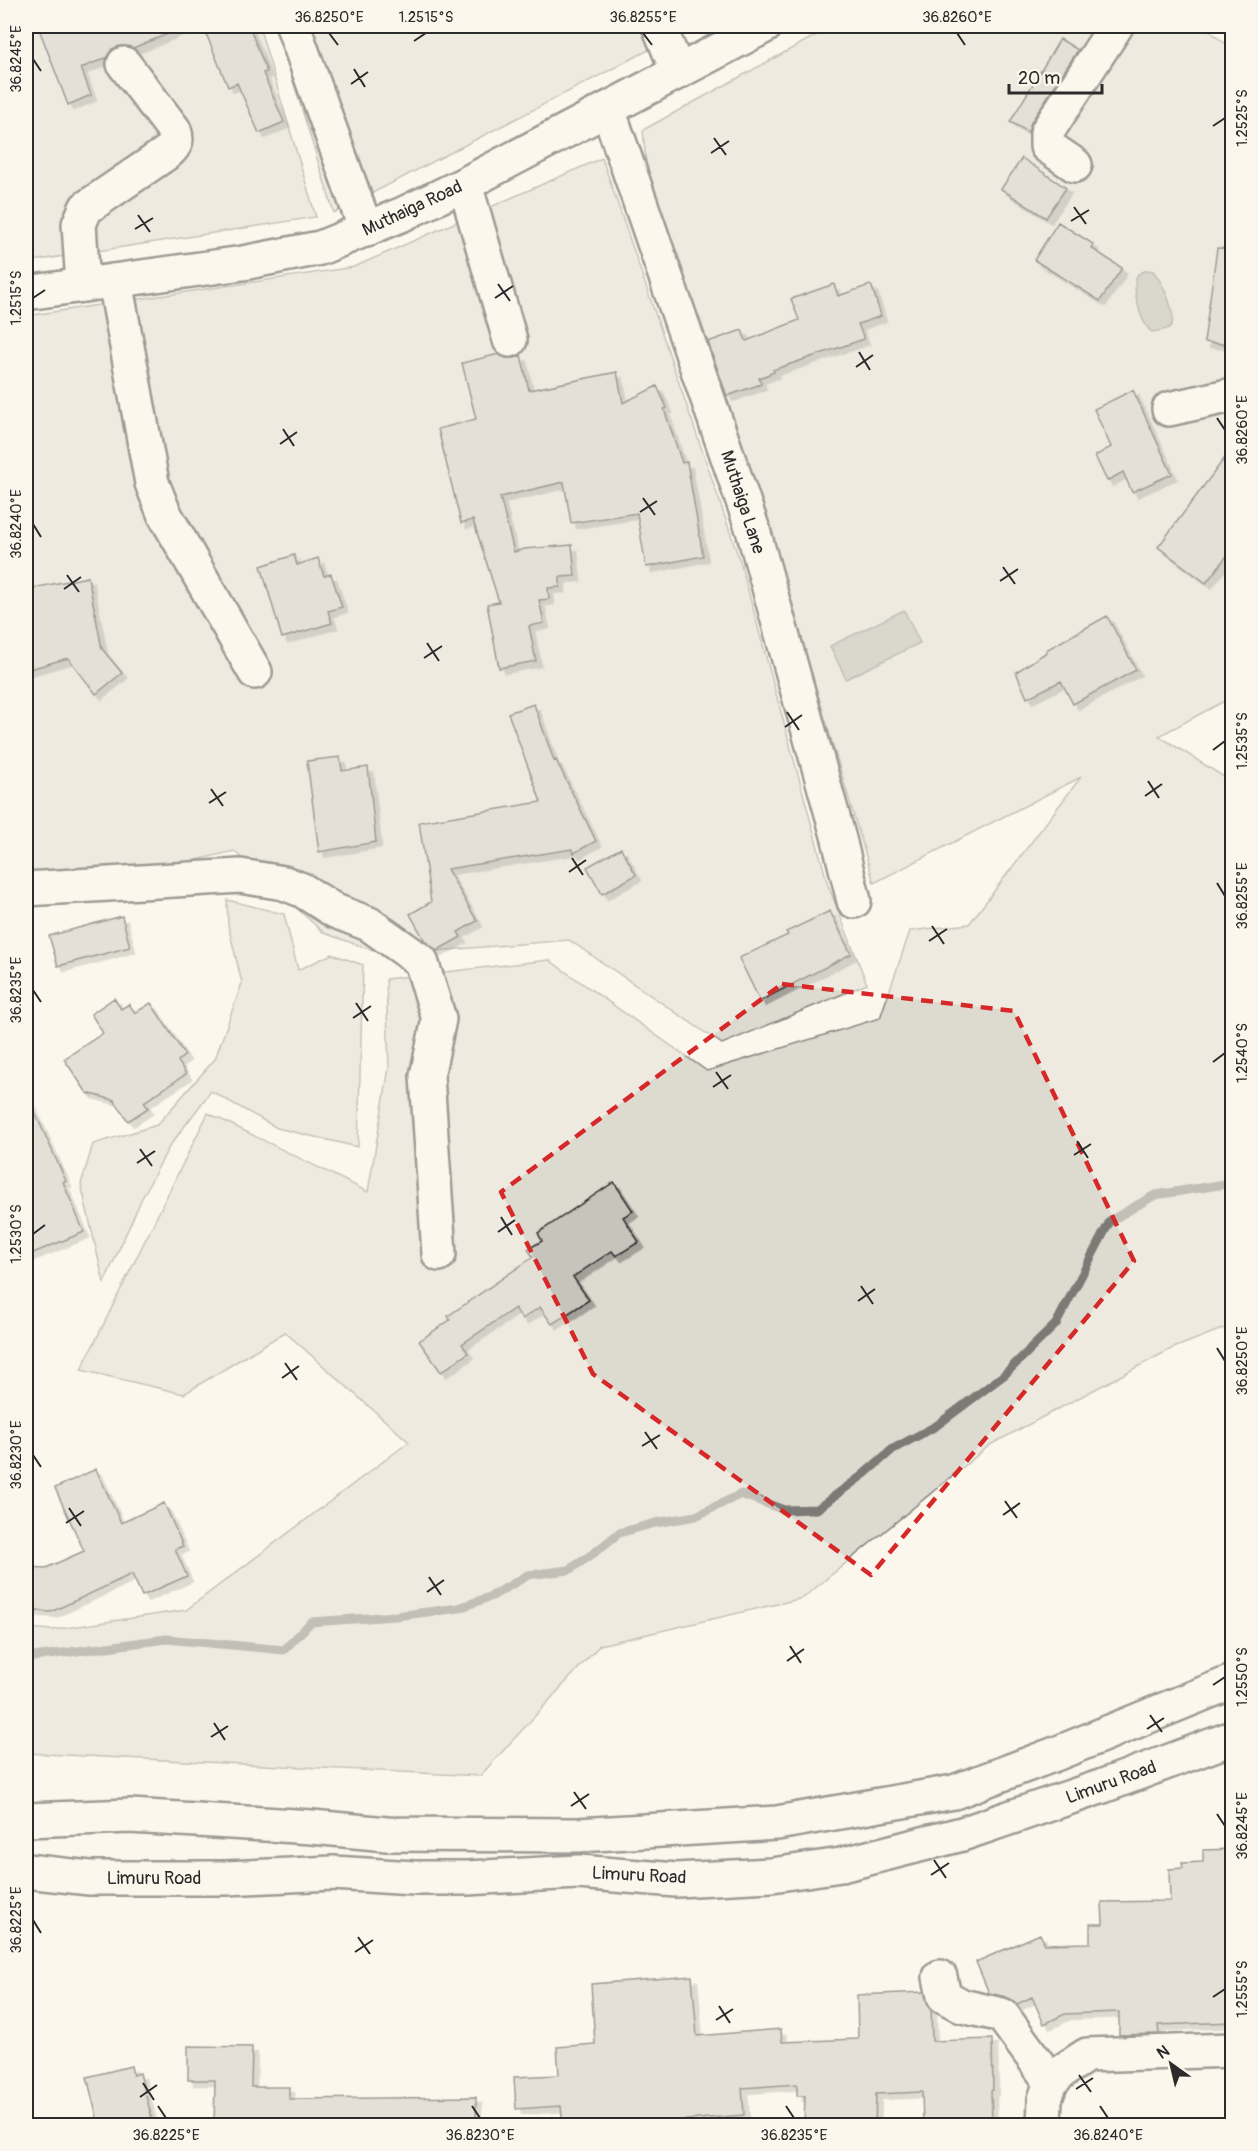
<svg xmlns="http://www.w3.org/2000/svg" width="1258" height="2151" font-family="Pangolin,sans-serif">
	<style>
		.green { fill: #dddad0; stroke: #84827e; stroke-width: 1.5 }
		.water { fill: #b1afa7; stroke: #7b7a75; stroke-width: 1.5 }
		.lines { fill: none; stroke-linecap: round; stroke-linejoin: round }
		.stream { stroke: #7b7a75; stroke-width: 9 }
		.building { fill: #c7c4bc; stroke: #2b2b2b; stroke-width: 1.5; filter: url(#shadow) }
		.minor-casing { stroke: #2b2b2b; stroke-width: 38 }
		.major-casing { stroke: #2b2b2b; stroke-width: 38 }
		.minor { stroke: #fbf7ec; stroke-width: 33 }
		.major { stroke: #fbf7ec; stroke-width: 33 }
		.marked { fill: none; stroke: #d62828; stroke-width: 4.5; stroke-dasharray: 12 8; stroke-linejoin: round }
		.ticks { fill: none; stroke: #2b2b2b; stroke-width: 2 }
		.labels { text-anchor: middle; stroke-width: 4.5; stroke-linejoin: round; paint-order: stroke }
		.street-label { font-size: 18px; fill: #2b2b2b; stroke: #fbf7ec }
		.neatline { fill: none; stroke: #2b2b2b; stroke-width: 2 }
		.ticks-label { font-size: 15px; text-anchor: middle; fill: #2b2b2b }
	</style>
	<defs>
		<filter id="shadow"><feDropShadow dx="5.5" dy="5.5" stdDeviation="0" flood-color="#0004"/></filter>
	</defs>
	<rect width="100%" height="100%" fill="#fbf7ec"/>
	<filter id="ink" filterUnits="userSpaceOnUse"><feTurbulence type="fractalNoise" baseFrequency=".0167" numOctaves="2"/><feDisplacementMap in="SourceGraphic" scale="12" xChannelSelector="R" yChannelSelector="G"/><feConvolveMatrix kernelMatrix="1 2 1 2 8 2 1 2 1" color-interpolation-filters="sRGB"/></filter>
	<g filter="url(#ink)">
		<path class="green" d="M 26,26 L 259,26 L 316,217 L 26,262 Z
			M 276,26 L 695,26 L 334,213 Z
			M 833,26 L 1204,26 L 1232,49 L 1232,697 L 1159,736 L 1232,782 L 1232,1325 L 1171,1349 L 990,1445 L 803,1598 L 600,1645 L 480,1776 L 26,1753 L 26,1628 L 52,1630 L 186,1610 L 409,1442 L 285,1332 L 184,1394 L 81,1370 L 208,1113 L 368,1192 L 389,1068 L 386,979 L 549,960 L 707,1071 L 880,1018 L 910,931 L 969,924 L 1081,777 L 874,883 L 767,524 L 646,163 L 643,130 Z
			M 602,158 L 740,561 L 828,885 L 867,984 L 722,1044 L 569,940 L 386,955 L 324,933 L 234,851 L 26,901 L 26,316 L 354,267 Z
			M 227,900 L 284,914 L 298,970 L 332,954 L 363,965 L 358,1147 L 277,1128 L 211,1091 L 169,1147 L 142,1198 L 104,1283 L 81,1184 L 93,1144 L 157,1125 L 215,1059 L 242,983 L 228,925 Z"/>
		<path class="water" d="M 1147,270 L 1153,271 C 1161,280 1178,314 1171,326 C 1167,331 1158,331 1152,332 C 1141,324 1130,286 1138,274 Z
			M 904,610 L 920,643 L 846,679 L 830,646 Z"/>
		<g class="lines">
			<path class="stream" d="M 26,1658 L 166,1639 L 284,1650 L 311,1622 L 396,1616 L 459,1608 L 492,1596 L 528,1575 L 569,1570 L 594,1553 L 619,1533 L 655,1523 L 696,1516 L 741,1494 L 784,1510 L 817,1509 L 863,1475 L 893,1449 L 936,1426 L 1004,1375 L 1056,1324 L 1110,1221 L 1155,1195 L 1232,1183"/>
		</g>
		<path class="building" d="M 38,26 L 185,26 L 185,27 L 133,48 L 121,46 L 112,49 L 106,58 L 81,68 L 91,95 L 68,105 Z
			M 203,26 L 249,26 L 267,72 L 263,73 L 284,122 L 259,133 L 237,83 L 228,87 Z
			M 1060,39 L 1078,50 L 1031,122 L 1028,132 L 1010,122 Z
			M 1022,158 L 1066,188 L 1046,218 L 1001,189 Z
			M 1058,222 L 1093,244 L 1091,248 L 1122,268 L 1100,301 L 1034,260 Z
			M 1217,248 L 1233,249 L 1233,345 L 1204,342 Z
			M 834,284 L 838,296 L 870,285 L 872,287 L 881,316 L 858,324 L 864,339 L 773,370 L 774,372 L 759,378 L 761,384 L 727,396 L 708,342 L 742,330 L 746,341 L 799,320 L 791,299 Z
			M 499,354 L 506,358 L 515,358 L 521,355 L 529,390 L 617,372 L 623,403 L 657,386 L 667,408 L 664,409 L 682,463 L 687,462 L 703,556 L 646,567 L 637,513 L 571,523 L 564,482 L 500,497 L 514,552 L 524,549 L 572,545 L 575,576 L 560,577 L 560,587 L 548,588 L 549,599 L 539,600 L 544,623 L 529,626 L 536,661 L 499,668 L 487,604 L 499,602 L 473,520 L 461,523 L 438,429 L 476,419 L 462,363 Z
			M 1133,390 L 1172,474 L 1132,492 L 1123,472 L 1107,481 L 1095,456 L 1111,447 L 1094,409 Z
			M 1233,447 L 1233,548 L 1206,583 L 1158,547 Z
			M 294,555 L 297,565 L 318,558 L 324,576 L 331,574 L 342,607 L 328,611 L 332,623 L 282,638 L 261,566 Z
			M 88,577 L 102,649 L 122,673 L 96,694 L 68,658 L 26,670 L 26,597 L 34,595 L 33,588 Z
			M 1107,616 L 1136,670 L 1073,704 L 1061,681 L 1027,698 L 1016,672 L 1047,652 L 1046,650 Z
			M 534,704 L 554,761 L 556,760 L 596,841 L 574,853 L 572,849 L 447,869 L 477,921 L 458,932 L 461,937 L 436,951 L 425,941 L 410,914 L 431,902 L 419,822 L 541,802 L 508,713 Z
			M 340,757 L 342,771 L 368,767 L 376,842 L 319,852 L 307,761 Z
			M 621,848 L 636,875 L 602,894 L 587,867 Z
			M 830,911 L 851,954 L 760,1001 L 739,958 L 788,935 L 786,932 Z
			M 122,916 L 130,947 L 58,966 L 49,936 Z
			M 114,998 L 121,1009 L 129,1004 L 135,1013 L 151,1003 L 185,1055 L 178,1061 L 186,1074 L 144,1102 L 148,1108 L 128,1121 L 114,1100 L 87,1093 L 64,1059 L 103,1033 L 91,1014 Z
			M 26,1093 L 66,1181 L 63,1182 L 84,1232 L 26,1256 Z
			M 614,1182 L 633,1211 L 623,1217 L 639,1242 L 616,1256 L 612,1251 L 573,1277 L 589,1300 L 552,1324 L 540,1307 L 522,1319 L 515,1308 L 462,1344 L 468,1353 L 441,1372 L 419,1341 L 450,1320 L 448,1316 L 533,1257 L 528,1249 L 542,1241 L 538,1233 Z
			M 96,1469 L 121,1523 L 164,1503 L 183,1546 L 175,1549 L 187,1576 L 142,1596 L 132,1574 L 51,1612 L 26,1610 L 26,1567 L 46,1568 L 84,1551 L 55,1488 Z
			M 1233,1849 L 1233,2022 L 1158,2025 L 1159,2034 L 1119,2035 L 1119,2012 L 1065,2014 L 1044,2024 L 1032,1997 L 1017,2004 L 1006,1997 L 989,1993 L 976,1962 L 1040,1934 L 1045,1944 L 1090,1943 L 1090,1924 L 1103,1924 L 1102,1902 L 1170,1901 L 1169,1869 L 1183,1868 L 1182,1863 L 1203,1862 L 1203,1850 Z
			M 692,1976 L 697,2036 L 781,2029 L 782,2042 L 858,2039 L 857,1995 L 924,1992 L 931,2009 L 932,2041 L 992,2039 L 993,2090 L 991,2090 L 992,2126 L 923,2126 L 922,2092 L 876,2094 L 875,2126 L 804,2126 L 805,2096 L 797,2096 L 797,2084 L 742,2088 L 744,2115 L 617,2126 L 563,2126 L 561,2106 L 516,2109 L 514,2077 L 559,2075 L 557,2047 L 595,2044 L 591,1984 Z
			M 188,2046 L 252,2047 L 251,2087 L 289,2087 L 289,2099 L 476,2097 L 476,2126 L 214,2126 L 215,2080 L 188,2080 Z
			M 131,2066 L 133,2075 L 140,2073 L 154,2126 L 99,2126 L 87,2077 Z"/>
		<g class="lines">
			<g class="minor-casing">
				<path id="minor" d="M 293,26 L 366,230
					M 659,26 L 678,72
					M 608,109 L 753,530 L 839,839 L 854,901
					M 1075,165 L 1047,146 L 1047,132 L 1116,26
					M 465,184 L 510,340
					M 115,281 L 152,483 L 164,513 L 255,672
					M 83,285 L 79,224 L 86,208 L 168,152 C 176,145 178,140 174,130 L 124,64
					M 1169,409 L 1232,395
					M 26,889 L 240,876 L 284,883 L 302,890 L 335,911 L 369,924 L 421,961 L 439,1019 L 427,1076 L 439,1254
					M 940,1977 L 944,1996 L 962,2006 L 1002,2015 L 1051,2082
					M 1044,2126 L 1045,2099 L 1051,2082 L 1061,2072 L 1087,2055 L 1232,2050"/>
			</g>
			<g class="major-casing">
				<path id="major" d="M 26,293 L 243,263 L 320,248 L 403,214 L 465,184 L 765,26
					M 26,1820 L 130,1816 L 312,1827 L 387,1834 L 578,1835 L 777,1823 L 954,1792 L 1058,1753 L 1232,1682
					M 26,1871 L 90,1878 L 226,1878 L 333,1873 L 414,1878 L 467,1878 L 578,1872 L 676,1880 L 772,1875 L 841,1865 L 962,1834 L 1103,1786 L 1232,1738"/>
			</g>
			<use href="#minor" class="minor"/>
			<use href="#major" class="major"/>
		</g>
	</g>
	<path d="M0 0H1258V2151H0ZM 782,984 L 1014,1011 L 1134,1261 L 871,1575 L 593,1374 L 501,1192 Z" fill="#fbf7ec" fill-opacity=".55" fill-rule="evenodd"/>
	<path class="marked" d="M 782,984 L 1014,1011 L 1134,1261 L 871,1575 L 593,1374 L 501,1192 Z"/>
	<path class="ticks" d="M 329,33 L 338,45M 643,33 L 652,45M 957,33 L 965,45M 414,41 L 426,33M 33,59 L 41,71M 354,69 L 365,87M 351,84 L 368,72M 1213,126 L 1225,118M 714,138 L 726,155M 711,153 L 729,141M 1074,207 L 1086,224M 138,215 L 150,232M 1071,221 L 1089,210M 135,229 L 153,218M 498,284 L 510,301M 33,298 L 45,290M 495,298 L 513,286M 859,352 L 870,370M 856,367 L 873,355M 1217,418 L 1225,430M 283,429 L 294,446M 280,444 L 297,432M 643,498 L 655,515M 640,512 L 657,501M 33,524 L 41,537M 1003,567 L 1015,584M 67,575 L 79,592M 1000,581 L 1018,569M 64,589 L 81,577M 427,643 L 439,661M 424,658 L 442,646M 787,712 L 799,730M 785,727 L 802,715M 1213,750 L 1225,741M 1148,781 L 1159,798M 211,789 L 223,806M 1145,796 L 1162,784M 209,803 L 226,792M 572,858 L 583,875M 569,872 L 586,860M 1217,883 L 1225,896M 932,926 L 944,944M 929,941 L 947,929M 33,990 L 41,1002M 356,1003 L 368,1021M 353,1018 L 371,1006M 1213,1062 L 1225,1053M 716,1072 L 728,1089M 713,1087 L 731,1075M 1077,1141 L 1088,1158M 140,1149 L 152,1166M 1074,1155 L 1091,1144M 137,1163 L 155,1151M 501,1217 L 512,1235M 498,1232 L 515,1220M 33,1234 L 45,1225M 861,1286 L 873,1304M 858,1301 L 875,1289M 1217,1348 L 1225,1361M 285,1363 L 297,1380M 282,1378 L 299,1366M 645,1432 L 657,1449M 642,1446 L 660,1435M 33,1455 L 41,1467M 1005,1501 L 1017,1518M 69,1508 L 81,1526M 1003,1515 L 1020,1503M 66,1523 L 84,1511M 429,1577 L 441,1595M 427,1592 L 444,1580M 790,1646 L 801,1663M 787,1661 L 804,1649M 1213,1685 L 1225,1677M 1150,1715 L 1162,1732M 214,1723 L 225,1740M 1147,1729 L 1164,1718M 211,1737 L 228,1726M 574,1792 L 586,1809M 571,1806 L 589,1794M 1217,1814 L 1225,1826M 934,1860 L 946,1878M 931,1875 L 949,1863M 33,1920 L 41,1933M 358,1937 L 370,1954M 355,1952 L 373,1940M 1213,1997 L 1225,1989M 719,2006 L 730,2023M 716,2020 L 733,2009M 1079,2075 L 1091,2092M 143,2083 L 154,2100M 1076,2089 L 1093,2078M 140,2097 L 157,2085M 158,2106 L 166,2118M 472,2106 L 480,2118M 786,2106 L 794,2118M 1100,2106 L 1108,2118"/>
	<g class="labels">
		<g class="street-label">
			<text transform="translate(412 208) rotate(-25)" y="6">Muthaiga Road</text>
			<text transform="translate(743 502) rotate(72)" y="6">Muthaiga Lane</text>
			<text transform="translate(1111 1782) rotate(-20)" y="6">Limuru Road</text>
			<text transform="translate(639 1875) rotate(3)" y="6">Limuru Road</text>
			<text x="154" y="1884">Limuru Road</text>
		</g>
	</g>
	<rect width="1258" height="2151" fill="none" stroke="#fbf7ec" stroke-width="66"/>
	<g transform="translate(1171 2064) rotate(326)" stroke="#fbf7ec" stroke-width="4.5" paint-order="stroke">
	<path d="M0-4.5L10 22L0 15L-10 22Z" fill="#2b2b2b"/>
	<text y="-9" font-size="16" font-weight="bold" text-anchor="middle" fill="#2b2b2b">N</text>
	</g>
	<path d="M1009 84v9h93v-9" fill="none" stroke="#2b2b2b" stroke-width="3"/>
	<text x="1018" y="84" font-size="18" fill="#2b2b2b" stroke="#fbf7ec" stroke-width="4.5" paint-order="stroke">20 m</text>
	<rect x="33" y="33" width="1192" height="2085" class="neatline"/>
	<g class="ticks-label">
		<text x="329" y="22">36.8250°E</text>
		<text x="426" y="22">1.2515°S</text>
		<text x="643" y="22">36.8255°E</text>
		<text x="957" y="22">36.8260°E</text>
		<text transform="translate(16 59) rotate(-90)" y="5">36.8245°E</text>
		<text transform="translate(1242 118) rotate(-90)" y="5">1.2525°S</text>
		<text transform="translate(16 298) rotate(-90)" y="5">1.2515°S</text>
		<text transform="translate(1242 430) rotate(-90)" y="5">36.8260°E</text>
		<text transform="translate(16 524) rotate(-90)" y="5">36.8240°E</text>
		<text transform="translate(1242 741) rotate(-90)" y="5">1.2535°S</text>
		<text transform="translate(1242 896) rotate(-90)" y="5">36.8255°E</text>
		<text transform="translate(16 990) rotate(-90)" y="5">36.8235°E</text>
		<text transform="translate(1242 1053) rotate(-90)" y="5">1.2540°S</text>
		<text transform="translate(16 1234) rotate(-90)" y="5">1.2530°S</text>
		<text transform="translate(1242 1361) rotate(-90)" y="5">36.8250°E</text>
		<text transform="translate(16 1455) rotate(-90)" y="5">36.8230°E</text>
		<text transform="translate(1242 1677) rotate(-90)" y="5">1.2550°S</text>
		<text transform="translate(1242 1826) rotate(-90)" y="5">36.8245°E</text>
		<text transform="translate(16 1920) rotate(-90)" y="5">36.8225°E</text>
		<text transform="translate(1242 1989) rotate(-90)" y="5">1.2555°S</text>
		<text x="166" y="2140">36.8225°E</text>
		<text x="480" y="2140">36.8230°E</text>
		<text x="794" y="2140">36.8235°E</text>
		<text x="1108" y="2140">36.8240°E</text>
	</g>
</svg>
